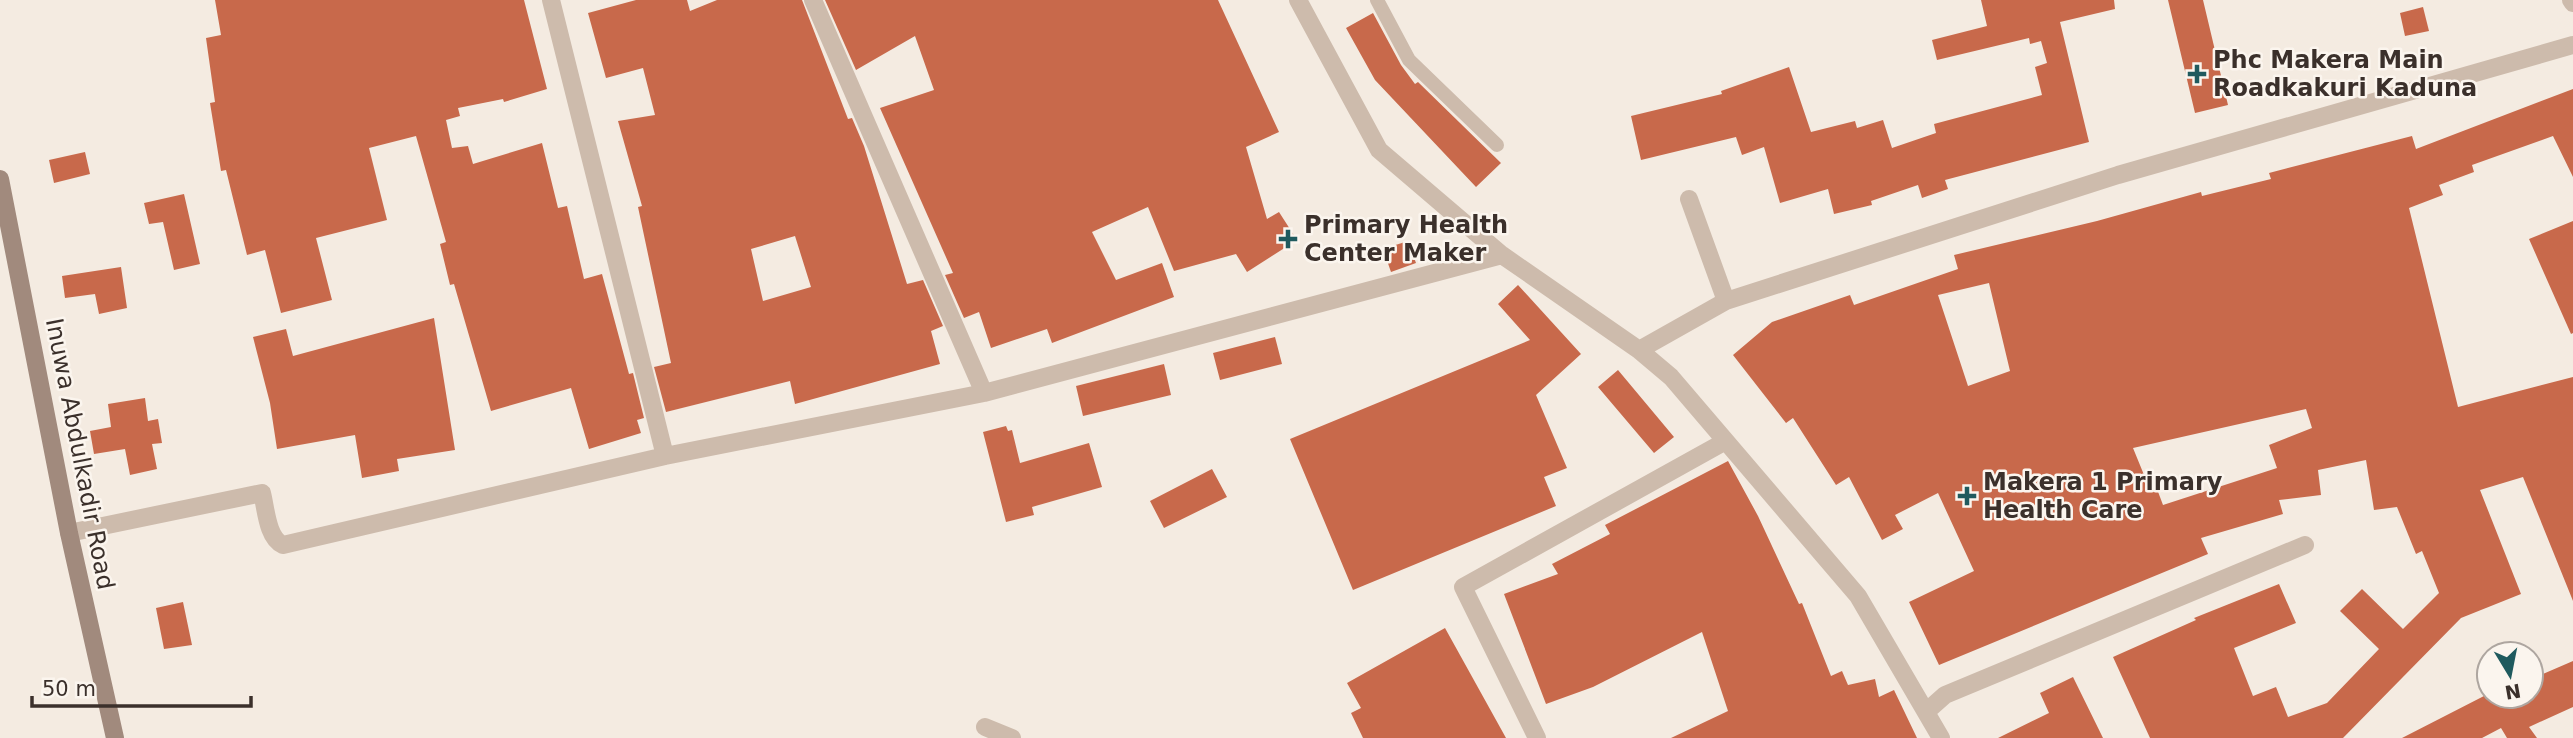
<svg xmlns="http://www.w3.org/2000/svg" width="2573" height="738" font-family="'DejaVu Sans',sans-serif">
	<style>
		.building { fill: #c8694b; fill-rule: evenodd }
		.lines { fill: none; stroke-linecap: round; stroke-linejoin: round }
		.service { stroke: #cdbbac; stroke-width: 14 }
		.minor { stroke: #cdbbac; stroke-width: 18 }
		.secondary { stroke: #a18a7d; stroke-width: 18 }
		.poi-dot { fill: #1f5a5e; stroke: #fbf5ee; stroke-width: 2.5 }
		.labels { text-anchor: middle; stroke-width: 5; stroke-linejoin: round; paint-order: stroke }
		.poi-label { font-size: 24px; font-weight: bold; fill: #3b302b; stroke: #fbf5ee; text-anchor: start }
		.street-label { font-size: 24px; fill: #3b302b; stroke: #fbf5ee }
	</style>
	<rect width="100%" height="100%" fill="#f4ebe1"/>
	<path class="building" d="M 215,0 L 524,0 L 547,89 L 504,102 L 503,99 L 458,108 L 460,116 L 446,120 L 452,148 L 468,146 L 473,164 L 542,143 L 558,208 L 567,206 L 584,279 L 602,274 L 629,374 L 633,373 L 644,418 L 637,420 L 641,433 L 589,449 L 571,388 L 491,411 L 454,284 L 450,285 L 440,244 L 446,242 L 416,136 L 369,148 L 387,220 L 316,238 L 332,300 L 281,313 L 265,250 L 247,255 L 226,170 L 221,171 L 210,103 L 215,102 L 206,38 L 221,35 Z
		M 636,0 L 687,0 L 690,11 L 717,0 L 802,0 L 848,119 L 852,118 L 864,146 L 907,284 L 923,280 L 943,326 L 931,331 L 940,364 L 795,404 L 790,381 L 666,412 L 654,367 L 671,363 L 638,207 L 642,206 L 618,121 L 655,115 L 643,68 L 606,78 L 588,13 ZM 795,236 L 811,287 L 763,301 L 751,249 Z
		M 825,0 L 1218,0 L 1279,132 L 1246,147 L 1267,219 L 1279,212 L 1297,240 L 1247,272 L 1236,254 L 1174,271 L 1148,207 L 1092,232 L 1116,280 L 1162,263 L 1174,297 L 1052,343 L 1047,329 L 991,348 L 979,312 L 964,318 L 945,275 L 953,273 L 880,108 L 934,90 L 915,36 L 856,70 Z
		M 1981,0 L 2114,0 L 2115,9 L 2060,22 L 2089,142 L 1945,180 L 1948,189 L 1922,198 L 1918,185 L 1871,201 L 1872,205 L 1834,214 L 1828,189 L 1780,203 L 1764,147 L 1742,155 L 1736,137 L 1641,160 L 1631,116 L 1722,94 L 1721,91 L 1789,67 L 1811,132 L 1855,121 L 1857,128 L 1883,120 L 1892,148 L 1936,133 L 1934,124 L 2042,95 L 2035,67 L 2047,63 L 2041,41 L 2030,44 L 2029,38 L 1937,60 L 1932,40 L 1987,26 Z
		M 2168,0 L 2203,0 L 2228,105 L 2195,113 Z
		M 2423,7 L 2429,31 L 2405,36 L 2400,13 Z
		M 1373,13 L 1401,65 L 1415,84 L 1418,82 L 1501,163 L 1476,187 L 1375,80 L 1346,28 Z
		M 2573,89 L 2573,177 L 2553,136 L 2472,165 L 2474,172 L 2439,185 L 2443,195 L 2409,208 L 2458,407 L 2573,377 L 2573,601 L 2523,477 L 2480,490 L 2521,594 L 2461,618 L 2343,738 L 2150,738 L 2113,657 L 2196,620 L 2194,618 L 2279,584 L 2296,623 L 2234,648 L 2253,696 L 2276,687 L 2288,717 L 2327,703 L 2379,649 L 2340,611 L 2362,589 L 2403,629 L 2439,593 L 2422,551 L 2416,554 L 2397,507 L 2374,510 L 2366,460 L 2318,470 L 2321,495 L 2279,500 L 2283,514 L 2201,538 L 2208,554 L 1939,665 L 1909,602 L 1974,571 L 1938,493 L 1895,515 L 1903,529 L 1882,540 L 1849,477 L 1836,485 L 1793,418 L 1786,423 L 1733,355 L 1772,322 L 1850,295 L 1854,305 L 1958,269 L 1954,255 L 2097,221 L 2201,192 L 2202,196 L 2271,179 L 2269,173 L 2412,136 L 2416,149 ZM 1989,283 L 2010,371 L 1968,386 L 1938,295 ZM 2306,409 L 2312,428 L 2269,445 L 2277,468 L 2163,505 L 2157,489 L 2151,492 L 2133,448 Z
		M 85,152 L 90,174 L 54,183 L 49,160 Z
		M 184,194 L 200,264 L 174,270 L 163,222 L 149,224 L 144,203 Z
		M 2573,221 L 2573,333 L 2571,334 L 2529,239 Z
		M 1408,241 L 1416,263 L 1391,272 L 1383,249 Z
		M 121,267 L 127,308 L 99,314 L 95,294 L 65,298 L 62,276 Z
		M 1518,285 L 1581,354 L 1536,395 L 1567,468 L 1544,477 L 1556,506 L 1353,590 L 1290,439 L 1530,340 L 1498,304 Z
		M 434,318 L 455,450 L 397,459 L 399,471 L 362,478 L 355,435 L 277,449 L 270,403 L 253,337 L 286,329 L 293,356 Z
		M 1275,337 L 1282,364 L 1220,380 L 1213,353 Z
		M 1164,364 L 1171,395 L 1083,416 L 1076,386 Z
		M 1618,370 L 1674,437 L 1654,453 L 1598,387 Z
		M 145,398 L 148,421 L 158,419 L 162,443 L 152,444 L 157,469 L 130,475 L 125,449 L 94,454 L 90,431 L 111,427 L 108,404 Z
		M 1006,426 L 1008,431 L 1012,430 L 1020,463 L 1089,443 L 1102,487 L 1032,507 L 1034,515 L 1006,522 L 983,432 Z
		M 1728,461 L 1758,516 L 1799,604 L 1802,603 L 1831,676 L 1842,671 L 1848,685 L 1875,679 L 1879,697 L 1894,690 L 1917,738 L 1671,738 L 1728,711 L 1702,632 L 1593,687 L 1546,704 L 1504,594 L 1558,574 L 1552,564 L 1610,534 L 1605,525 Z
		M 1212,469 L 1227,497 L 1164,528 L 1150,501 Z
		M 183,602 L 192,645 L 164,649 L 156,608 Z
		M 1445,628 L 1506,738 L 1363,738 L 1351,713 L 1361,708 L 1347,683 Z
		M 2573,661 L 2573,707 L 2529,727 L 2537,738 L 2507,738 L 2501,728 L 2482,738 L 2402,738 L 2484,696 L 2531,696 L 2531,679 Z
		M 2073,677 L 2103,738 L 1998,738 L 2049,713 L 2040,693 Z"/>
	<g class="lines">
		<path class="service" d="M 1377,0 L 1409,60 L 1497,145"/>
		<path class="minor" d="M 551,0 L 665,456
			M 813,0 L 984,393
			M 1298,0 L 1379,150 L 1502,255 L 1639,350 L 1671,377 L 1858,596 L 1941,738
			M 2571,0 L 2573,3
			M 1689,199 L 1726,301
			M 1639,350 L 1726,301 L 2118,175 L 2573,45
			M 69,533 L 262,493 C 266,508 267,538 283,545 L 665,456 L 984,393 L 1502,255
			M 1927,711 L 1945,695 L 2305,545
			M 985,727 L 1012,738
			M 1537,738 L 1463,587 L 1724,442"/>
		<path class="secondary" d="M 0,179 L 69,533 L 115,738"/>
	</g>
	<g class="poi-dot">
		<path d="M2193.5 63.5h7v7h7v7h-7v7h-7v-7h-7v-7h7z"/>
		<path d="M1284.5 228.5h7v7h7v7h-7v7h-7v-7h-7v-7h7z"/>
		<path d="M1963.5 485.5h7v7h7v7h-7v7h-7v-7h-7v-7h7z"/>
	</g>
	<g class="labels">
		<g class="poi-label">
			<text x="2213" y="68">Phc Makera Main<tspan x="2213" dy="28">Roadkakuri Kaduna</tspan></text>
			<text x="1304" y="233">Primary Health<tspan x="1304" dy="28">Center Maker</tspan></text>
			<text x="1983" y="490">Makera 1 Primary<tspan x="1983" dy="28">Health Care</tspan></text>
		</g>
		<g class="street-label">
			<text transform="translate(80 454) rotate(79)" y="8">Inuwa Abdulkadir Road</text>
		</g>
	</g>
	<g transform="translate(2510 675) rotate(170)"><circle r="33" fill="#fbf5ee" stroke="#aea6a0" stroke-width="2"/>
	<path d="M0-5L12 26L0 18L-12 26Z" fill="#1f5a5e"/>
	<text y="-10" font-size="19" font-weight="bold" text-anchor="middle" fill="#3b302b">N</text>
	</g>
	<path d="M32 696v10h219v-10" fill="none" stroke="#3b302b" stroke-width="3.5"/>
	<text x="42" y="696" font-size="21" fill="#3b302b" stroke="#fbf5ee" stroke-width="5" paint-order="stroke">50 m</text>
</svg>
